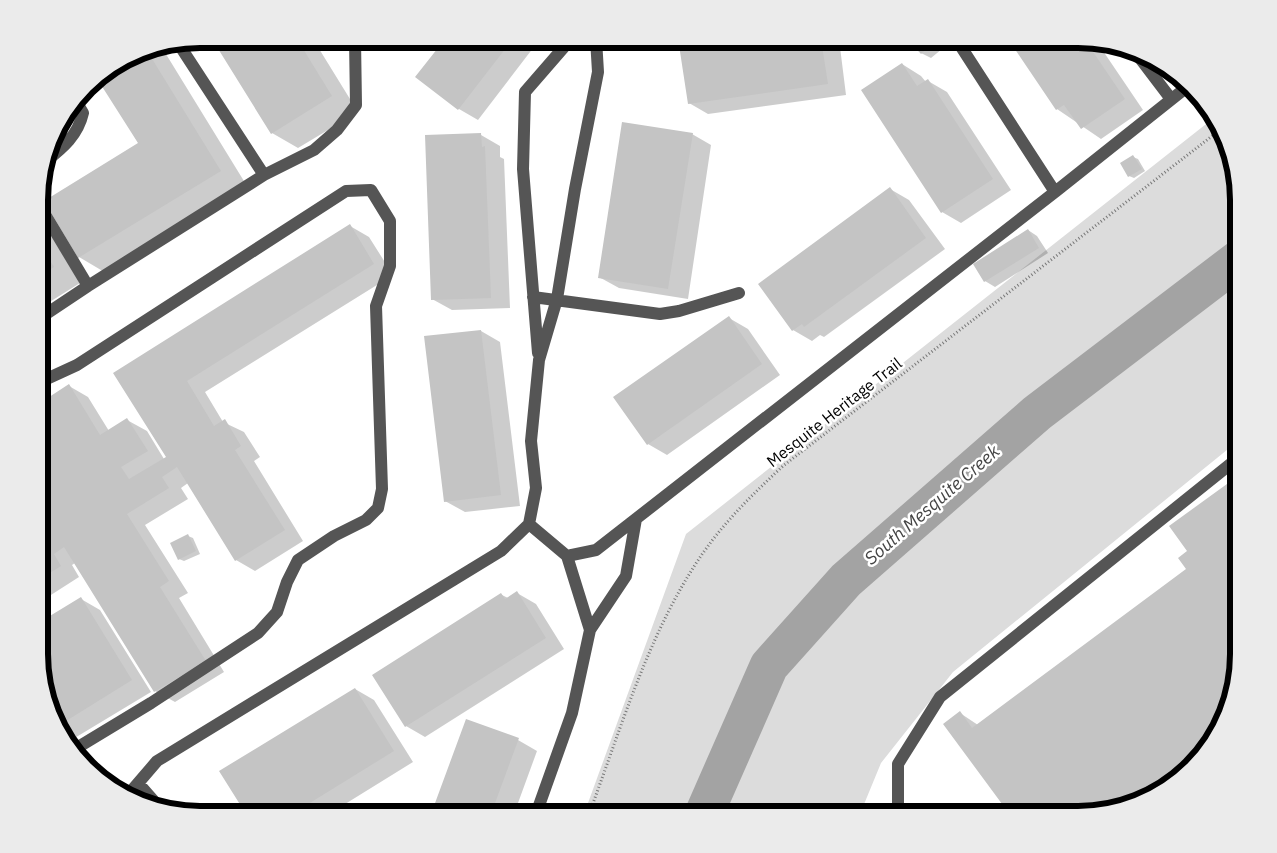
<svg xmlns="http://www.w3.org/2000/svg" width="1277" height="853" font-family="'IBM Plex Sans',sans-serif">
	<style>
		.green { fill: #dcdcdc }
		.shadow { fill: #0003 }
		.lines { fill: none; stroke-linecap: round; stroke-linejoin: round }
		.river { stroke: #a3a3a3; stroke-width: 39 }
		.building { fill: #c4c4c4 }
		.path { stroke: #777; stroke-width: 3; stroke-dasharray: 1 2.5; stroke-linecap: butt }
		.minor { stroke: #555; stroke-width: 12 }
		.labels { text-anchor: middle; stroke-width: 5; stroke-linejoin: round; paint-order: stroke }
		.street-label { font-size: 16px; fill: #000; stroke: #fff }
		.water-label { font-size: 18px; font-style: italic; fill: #444; stroke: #fff }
		.rim { fill: none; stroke: #000; stroke-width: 6 }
	</style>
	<rect width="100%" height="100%" fill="#fff"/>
	<path class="green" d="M 1215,117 L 1238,189 L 1238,441 L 953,672 L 881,763 L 860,814 L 584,814 L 686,534 Z"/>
	<path class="shadow" d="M 214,39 L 313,39 L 358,112 L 298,148 L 272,133 Z
		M 446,39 L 540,39 L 478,120 L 459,109 L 417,77 Z
		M 736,39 L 839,39 L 846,95 L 708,114 L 689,103 L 680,46 Z
		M 909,39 L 933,39 L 942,49 L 931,58 L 921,53 Z
		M 1009,39 L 1078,39 L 1097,42 L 1143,110 L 1101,139 L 1057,109 Z
		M 161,46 L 247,186 L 106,273 L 79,257 L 139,144 L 98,76 L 138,51 Z
		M 902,64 L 921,76 L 926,82 L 928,81 L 947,92 L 1011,190 L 961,223 L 942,212 Z
		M 692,134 L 711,145 L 688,299 L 619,288 L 599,277 Z
		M 481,135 L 500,146 L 500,157 L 504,159 L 510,308 L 452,310 L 432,299 Z
		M 1133,157 L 1138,159 L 1145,171 L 1134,178 L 1129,176 Z
		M 890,189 L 909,200 L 945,249 L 824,337 L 820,335 L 812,341 L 793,330 Z
		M 40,225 L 48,230 L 80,283 L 40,308 Z
		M 350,226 L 369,237 L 393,275 L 205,392 L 223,422 L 244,432 L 260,457 L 254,461 L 303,541 L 255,571 L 236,560 L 188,483 L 181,488 L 188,499 L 145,525 L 188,593 L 179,598 L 224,672 L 175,702 L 155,691 L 75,563 L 72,565 L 79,577 L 40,602 L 40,404 L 69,386 L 88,397 L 109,431 L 127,420 L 147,431 L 164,459 L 167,457 L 115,373 Z
		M 1028,230 L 1037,236 L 1048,253 L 995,287 L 985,281 L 974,264 Z
		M 729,318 L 748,329 L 780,375 L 667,455 L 648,444 Z
		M 481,331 L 500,342 L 520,506 L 465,512 L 445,501 Z
		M 188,536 L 193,538 L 200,554 L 184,561 L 179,559 Z
		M 1189,551 L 1238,664 L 1211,743 L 1158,793 L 1007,808 L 960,713 L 978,725 L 1188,570 Z
		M 517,593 L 536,604 L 564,649 L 425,737 L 406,726 L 502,595 L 508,598 Z
		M 81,599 L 100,610 L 151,692 L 68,742 L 60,734 L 40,675 Z
		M 355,689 L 374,700 L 413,762 L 329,814 L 247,814 L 221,772 Z
		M 466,721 L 518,740 L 537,751 L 514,814 L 432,814 Z"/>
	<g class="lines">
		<path class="river" d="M 704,814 L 769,666 L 846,580 L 1037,413 L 1238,260"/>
	</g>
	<path class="building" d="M 212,39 L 297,39 L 332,96 L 271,134 Z
		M 445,39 L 513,39 L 458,110 L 415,77 Z
		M 727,39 L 821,39 L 828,84 L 688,104 L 679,45 Z
		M 907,39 L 929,39 L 933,43 L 921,54 Z
		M 1008,39 L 1085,40 L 1125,99 L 1081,129 L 1064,105 L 1056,110 Z
		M 146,49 L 221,171 L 78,258 L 44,201 L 138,143 L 96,77 L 138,51 Z
		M 902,63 L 917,86 L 928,79 L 993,179 L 941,213 L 861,90 Z
		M 622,122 L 693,133 L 668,289 L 598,278 Z
		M 481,133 L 482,147 L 485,146 L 491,298 L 431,300 L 425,135 Z
		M 1133,155 L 1142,169 L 1128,177 L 1120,163 Z
		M 890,187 L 926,238 L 804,327 L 802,324 L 792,331 L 758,284 Z
		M 350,224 L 374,264 L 187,381 L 214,426 L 225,419 L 241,446 L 235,450 L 285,530 L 235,561 L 177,467 L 162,477 L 169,488 L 127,514 L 169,581 L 160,587 L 206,661 L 154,692 L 64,547 L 54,554 L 61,566 L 40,579 L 40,403 L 69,384 L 100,435 L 127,418 L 148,451 L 121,467 L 129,479 L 166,457 L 113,373 Z
		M 1028,229 L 1039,248 L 984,282 L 973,264 Z
		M 40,244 L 54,267 L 40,276 Z
		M 729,316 L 762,364 L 647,445 L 613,397 Z
		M 481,330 L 501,495 L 444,502 L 424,336 Z
		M 1238,476 L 1238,664 L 1211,743 L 1158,793 L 1088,814 L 997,814 L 1005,808 L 943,724 L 960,711 L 972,728 L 1186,569 L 1178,558 L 1187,551 L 1169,526 Z
		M 188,534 L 196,551 L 178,560 L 170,543 Z
		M 517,591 L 546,638 L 405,727 L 372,675 L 501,593 L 505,599 Z
		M 81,597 L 132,680 L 58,726 L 40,675 L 40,622 Z
		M 355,688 L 394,751 L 292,814 L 246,814 L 219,771 Z
		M 466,719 L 519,738 L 491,814 L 431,814 Z"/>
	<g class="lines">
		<path class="path" d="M 589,814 C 622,726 649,631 703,553 C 726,520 754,493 783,466 L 1220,130"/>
		<path class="minor" d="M 178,43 L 264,175 L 314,150 L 337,130 L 356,105 L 355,39
			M 1133,49 L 1171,99
			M 46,161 C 63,148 78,135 83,113 L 76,101
			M 1055,192 L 1187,87
			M 40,206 L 88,286 L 40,318
			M 88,286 L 264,175
			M 533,297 L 660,314 L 679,311 L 739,293
			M 538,353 L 523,169 L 525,92 L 571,39
			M 40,382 L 77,365 L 346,191 L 371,190 L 390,221 L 390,266 L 376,306 L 382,489 L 378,508 L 366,520 L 334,536 L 298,560 L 287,582 L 277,612 L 258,633 L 151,703 L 75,749
			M 529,524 L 567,556 L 596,550 L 1055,192 L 956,39
			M 590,630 L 626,576 L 636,519
			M 138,783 L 160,808
			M 127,796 L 157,761 L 501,551 L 529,524 L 536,488 L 531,441 L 539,360 L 557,299 L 575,189 L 598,72 L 596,39
			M 536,814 L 572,713 L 590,630 L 567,556
			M 895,814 L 898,807 L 898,764 L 940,697 L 1238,458"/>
	</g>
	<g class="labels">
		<g class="street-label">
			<text transform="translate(834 412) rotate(-38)" y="6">Mesquite Heritage Trail</text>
		</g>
		<g class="water-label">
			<text transform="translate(932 505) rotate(-41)" y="6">South Mesquite Creek</text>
		</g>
	</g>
	<path d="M0 0H1277V853H0ZM200 48H1078A152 152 0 0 1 1230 200V654A152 152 0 0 1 1078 806H200A152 152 0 0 1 48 654V200A152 152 0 0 1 200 48Z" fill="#ebebeb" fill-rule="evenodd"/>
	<path class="rim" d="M200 48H1078A152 152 0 0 1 1230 200V654A152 152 0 0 1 1078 806H200A152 152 0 0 1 48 654V200A152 152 0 0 1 200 48Z"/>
</svg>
